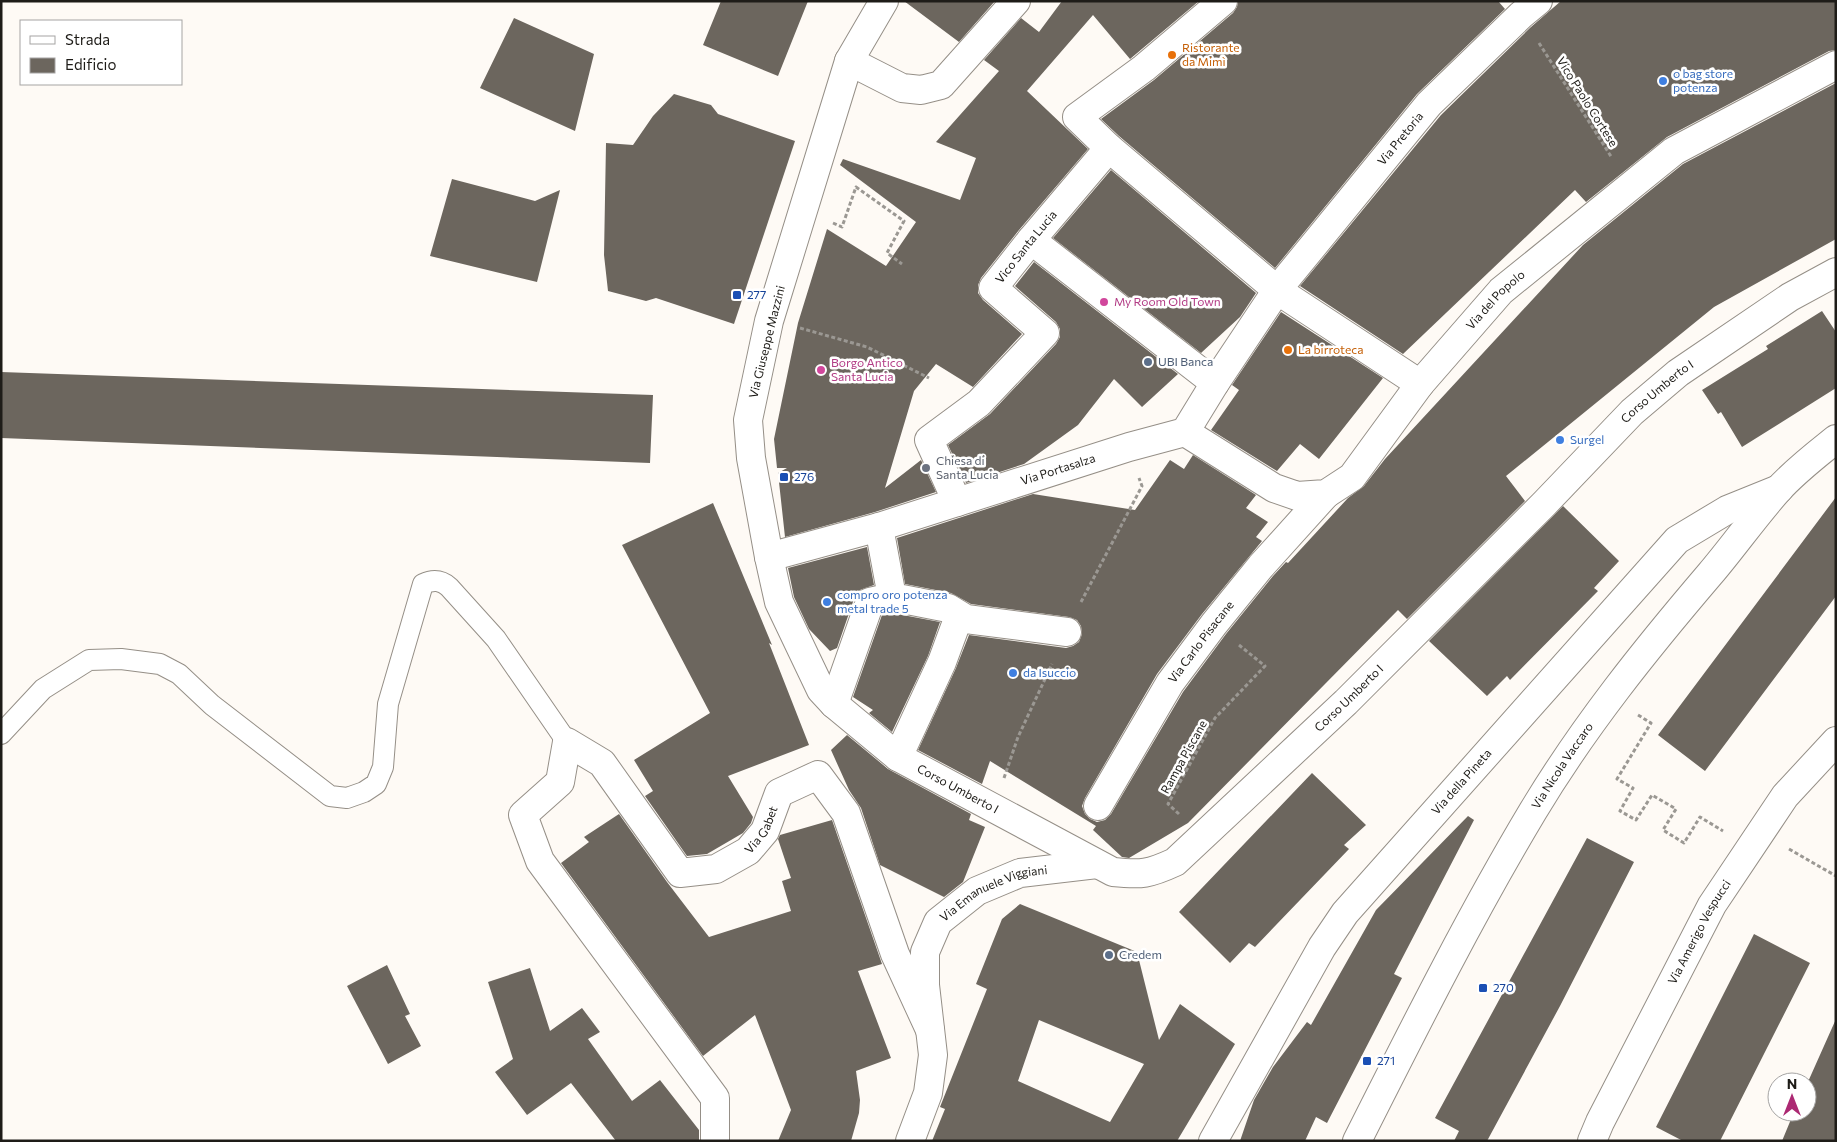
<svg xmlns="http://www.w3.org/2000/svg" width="1837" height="1142" font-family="Commissioner,sans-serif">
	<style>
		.building { fill: #6c665e; fill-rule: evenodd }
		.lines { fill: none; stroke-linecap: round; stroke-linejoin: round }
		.lane-casing { stroke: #958f87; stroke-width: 22 }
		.street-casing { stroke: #958f87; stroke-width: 30 }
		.secondary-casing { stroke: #958f87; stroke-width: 30 }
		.path { stroke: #9b9893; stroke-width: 3; stroke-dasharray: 4 2.5; stroke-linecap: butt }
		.lane { stroke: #fff; stroke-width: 20 }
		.street { stroke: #fff; stroke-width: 28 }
		.secondary { stroke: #fff; stroke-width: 28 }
		.food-dot { fill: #e8710a; stroke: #fff; stroke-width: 2 }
		.shop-dot { fill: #3f7fe0; stroke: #fff; stroke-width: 2 }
		.transit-dot { fill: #1a4fb4; stroke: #fff; stroke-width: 2 }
		.hotel-dot { fill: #d1479c; stroke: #fff; stroke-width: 2 }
		.service-dot { fill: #5c6f8a; stroke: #fff; stroke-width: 2 }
		.worship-dot { fill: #6b7280; stroke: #fff; stroke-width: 2 }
		.labels { text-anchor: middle; stroke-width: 5; stroke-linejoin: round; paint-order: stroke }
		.food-label { font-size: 12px; fill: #c56008; stroke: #fff; text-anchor: start }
		.shop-label { font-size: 12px; fill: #366cbe; stroke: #fff; text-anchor: start }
		.street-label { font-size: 12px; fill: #1e1c18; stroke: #fff }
		.transit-label { font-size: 12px; fill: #164399; stroke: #fff; text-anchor: start }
		.hotel-label { font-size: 12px; fill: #b23c85; stroke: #fff; text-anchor: start }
		.service-label { font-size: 12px; fill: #4e5e75; stroke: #fff; text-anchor: start }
		.worship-label { font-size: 12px; fill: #5b616d; stroke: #fff; text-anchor: start }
	</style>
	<rect width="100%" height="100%" fill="#fefaf5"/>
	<path class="building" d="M 721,1 L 808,1 L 778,76 L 703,45 Z
		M 904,1 L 995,1 L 959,42 Z
		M 1062,1 L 1199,1 L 1130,59 L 1093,15 L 1027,91 L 1088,149 L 1019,230 L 981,278 L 978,285 L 978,293 L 983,300 L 1022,334 L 973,387 L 936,364 L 914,391 L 885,488 L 921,460 L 936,492 L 875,512 L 785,537 L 778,473 L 787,468 L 777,468 L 774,439 L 798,323 L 827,229 L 886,266 L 916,222 L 840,165 L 843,159 L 960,200 L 976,158 L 936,142 L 999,71 L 984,60 L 1021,18 L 1039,32 Z
		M 1238,1 L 1498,1 L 1505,9 L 1417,94 L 1275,268 L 1119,136 L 1101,119 L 1154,80 L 1233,13 L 1237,7 Z
		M 1561,1 L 1836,1 L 1836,50 L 1829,51 L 1667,137 L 1586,202 L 1575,190 L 1403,354 L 1300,286 L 1441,115 L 1531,27 Z
		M 514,18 L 594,54 L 575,131 L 480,88 Z
		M 1836,83 L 1836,239 L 1714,307 L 1506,476 L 1525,501 L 1407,619 L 1398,610 L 1188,823 L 1129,858 L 1122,857 L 1093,830 L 1096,826 L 990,761 L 982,784 L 918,750 L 956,668 L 969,635 L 1066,648 L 1073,646 L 1079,642 L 1082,634 L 1081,626 L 1077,620 L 1069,617 L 971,604 L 951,593 L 905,584 L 897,538 L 1033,494 L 1135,510 L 1170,460 L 1184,469 L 1193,455 L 1256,495 L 1246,508 L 1268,522 L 1256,537 L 1262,541 L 1202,614 L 1157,674 L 1085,798 L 1082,806 L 1085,814 L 1090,819 L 1097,822 L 1105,820 L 1111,814 L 1183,692 L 1226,634 L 1273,576 L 1286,562 L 1288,563 L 1348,498 L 1364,486 L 1385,459 L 1583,245 L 1683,164 Z
		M 674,94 L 711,105 L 718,114 L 795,141 L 734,324 L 656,298 L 646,301 L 608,291 L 604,255 L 606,143 L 633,145 L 653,116 Z
		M 1111,170 L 1256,293 L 1240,317 L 1201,353 L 1053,238 Z
		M 452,179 L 535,201 L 560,190 L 537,282 L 430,256 Z
		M 1034,262 L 1178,374 L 1142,407 L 1114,379 L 1078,425 L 1024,464 L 966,483 L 948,445 L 990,414 L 1056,344 L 1060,337 L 1060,329 L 1056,322 L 1015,286 Z
		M 1822,311 L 1836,332 L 1836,388 L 1742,447 L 1721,412 L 1718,414 L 1702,390 L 1768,349 L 1766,346 Z
		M 1281,312 L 1383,378 L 1319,459 L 1300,444 L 1277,471 L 1211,430 L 1239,390 L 1232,385 Z
		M 1,372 L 653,395 L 650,463 L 1,438 Z
		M 1836,497 L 1836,596 L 1705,771 L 1658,735 Z
		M 713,503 L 772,645 L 769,643 L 809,745 L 728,776 L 753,817 L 751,823 L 743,833 L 707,854 L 687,856 L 645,796 L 653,791 L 634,760 L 710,713 L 622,545 Z
		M 1563,506 L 1619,561 L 1594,588 L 1598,591 L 1510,680 L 1507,676 L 1487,696 L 1429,641 Z
		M 867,547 L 874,585 L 860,590 L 855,596 L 837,648 L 830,651 L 809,629 L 794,597 L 788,568 Z
		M 892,613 L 940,622 L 928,656 L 892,732 L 869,713 L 873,710 L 853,697 L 882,615 Z
		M 847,735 L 888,769 L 971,814 L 969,820 L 985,827 L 963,882 L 944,897 L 880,865 L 861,808 L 849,790 L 831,750 Z
		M 1312,773 L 1366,825 L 1344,845 L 1349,849 L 1255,947 L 1249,943 L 1230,963 L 1179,912 Z
		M 619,814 L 667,882 L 709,937 L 791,911 L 782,881 L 791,878 L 778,839 L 780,835 L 832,820 L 882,964 L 858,971 L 891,1058 L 856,1071 L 860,1100 L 859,1113 L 851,1141 L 778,1141 L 791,1110 L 755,1015 L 703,1056 L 561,863 L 589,842 L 584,837 Z
		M 1468,816 L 1474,820 L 1394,974 L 1402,978 L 1327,1123 L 1316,1117 L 1305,1141 L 1240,1141 L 1254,1100 L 1273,1067 L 1307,1022 L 1311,1025 L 1376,910 Z
		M 1587,838 L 1634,862 L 1560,1006 L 1487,1141 L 1454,1141 L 1459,1131 L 1435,1118 Z
		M 1020,904 L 1137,952 L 1159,1040 L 1180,1004 L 1235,1044 L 1177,1141 L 932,1141 L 945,1109 L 940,1107 L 987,989 L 976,984 L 1002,919 ZM 1039,1020 L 1144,1064 L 1110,1122 L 1018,1081 Z
		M 1754,934 L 1810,963 L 1720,1141 L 1683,1141 L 1656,1127 Z
		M 387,965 L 410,1014 L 405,1016 L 421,1046 L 388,1064 L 347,986 Z
		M 530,968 L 550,1031 L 582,1008 L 600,1032 L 588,1039 L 632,1101 L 660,1080 L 699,1130 L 699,1141 L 616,1141 L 571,1083 L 527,1115 L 495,1072 L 513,1059 L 488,982 Z
		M 1836,1019 L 1836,1141 L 1782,1141 L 1794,1112 L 1807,1112 L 1807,1084 Z"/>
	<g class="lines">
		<g class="lane-casing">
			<path id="lane" d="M 1,734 L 43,689 L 89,660 L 121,659 L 160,664 L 179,674 L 212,705 L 330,796 L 347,798 L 364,792 L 376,784 L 383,767 L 388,704 L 423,584 C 434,579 441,580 449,587 L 496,639 L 567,742"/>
		</g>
		<g class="street-casing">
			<g id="street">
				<path d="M 849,61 L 902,88 L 921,90 L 941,85 L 1016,1"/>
				<path d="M 1109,148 L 1277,290 L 1420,384"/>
				<path d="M 1031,240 L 1215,383"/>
				<path id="s1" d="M 1185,432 L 1274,488 L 1297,496 L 1326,494 L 1352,477 L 1420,384 L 1501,291 L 1674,151 L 1836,65"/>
				<path id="s2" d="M 957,502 L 929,440 L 979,403 L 1045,333 L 993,288 L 1031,240 L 1109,148 L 1077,117 L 1144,68 L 1223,1"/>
				<path d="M 879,527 L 892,597 L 948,608 L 966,619 L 1067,632"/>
				<path id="s3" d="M 769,557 L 879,527 L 1129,447 L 1185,432 L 1215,383 L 1277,290 L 1429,104 L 1521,15 L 1538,1"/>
				<path d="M 834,704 L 870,602 L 892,597"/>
				<path d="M 898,757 L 942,662 L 959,616"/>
				<path id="s4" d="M 1098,806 L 1170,683 L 1214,624 L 1261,566 L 1326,494"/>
				<path id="s5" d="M 715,1141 L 715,1098 L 540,861 L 523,815 L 560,782 L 567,742 L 602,763 L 680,873 L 716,869 L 748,851 L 765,831 L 779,793 L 818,775 L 846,813 L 895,954 L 930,1030"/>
				<path id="s6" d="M 910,1141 L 928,1093 L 933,1055 L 925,985 L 925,952 L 938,922 L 977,891 L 1020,873 L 1097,864"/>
				<path id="s7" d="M 1213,1141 L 1322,947 L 1345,913 L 1677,540 L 1727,510 L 1779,489"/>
				<path id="s8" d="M 1592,1141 L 1600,1122 L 1712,905 L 1785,796 L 1836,741"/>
			</g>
		</g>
		<g class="secondary-casing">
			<g id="secondary">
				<path id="s9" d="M 884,1 L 849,61 L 769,321 L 748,420 L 751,458 L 769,557 L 779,602 L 821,690 L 834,704 L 898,757 L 1113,872 C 1142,875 1149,874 1175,862 L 1346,702 L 1544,504 L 1632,412 L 1678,373 L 1790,297 L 1836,272"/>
				<path id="s10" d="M 1357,1141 C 1413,1030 1469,918 1533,811 C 1584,726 1646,649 1710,574 C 1733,547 1754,517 1778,490 C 1795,471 1816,455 1836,439"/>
			</g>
		</g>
		<path class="path" d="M 1539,43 L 1612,158
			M 833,223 L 842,227 L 856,187 L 904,221 L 887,253 L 902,264
			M 800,328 L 867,347 L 929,378
			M 1081,602 L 1142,486 L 1139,478
			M 1638,715 L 1651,723 L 1617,779 L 1633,788 L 1620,811 L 1636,820 L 1652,795 L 1676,809 L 1663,830 L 1684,843 L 1700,817 L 1723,831
			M 1004,778 L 1018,737 L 1052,664
			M 1179,814 L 1168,804 L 1215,718 L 1265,666 L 1239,645
			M 1789,849 L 1836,876"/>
		<use href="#lane" class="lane"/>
		<use href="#street" class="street"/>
		<use href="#secondary" class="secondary"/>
	</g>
	<g class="food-dot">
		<circle cx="1172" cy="55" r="5"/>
		<circle cx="1288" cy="350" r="5"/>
	</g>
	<g class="shop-dot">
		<circle cx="1663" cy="81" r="5"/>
		<circle cx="1560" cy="440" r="5"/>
		<circle cx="827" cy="602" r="5"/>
		<circle cx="1013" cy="673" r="5"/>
	</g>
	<g class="transit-dot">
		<rect x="732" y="290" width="10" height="10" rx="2.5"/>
		<rect x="779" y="472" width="10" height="10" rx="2.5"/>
		<rect x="1478" y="983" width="10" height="10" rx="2.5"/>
		<rect x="1362" y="1056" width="10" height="10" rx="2.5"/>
	</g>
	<g class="hotel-dot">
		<circle cx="1104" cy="302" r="5"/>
		<circle cx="821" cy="370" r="5"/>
	</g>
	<g class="service-dot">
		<circle cx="1148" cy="362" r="5"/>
		<circle cx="1109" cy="955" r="5"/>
	</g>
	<circle class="worship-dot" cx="926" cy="468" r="5"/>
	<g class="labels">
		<g class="food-label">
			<text x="1182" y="52">Ristorante<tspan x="1182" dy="14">da Mimì</tspan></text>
			<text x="1298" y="354">La birroteca</text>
		</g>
		<g class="shop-label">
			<text x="1673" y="78">o bag store<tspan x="1673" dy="14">potenza</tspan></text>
			<text x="1570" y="444">Surgel</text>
			<text x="837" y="599">compro oro potenza<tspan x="837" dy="14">metal trade 5</tspan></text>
			<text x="1023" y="677">da Isuccio</text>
		</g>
		<g class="street-label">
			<text transform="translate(1587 102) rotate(58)" y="4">Vico Paolo Cortese</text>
			<text dy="4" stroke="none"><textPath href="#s3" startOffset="799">Via Pretoria</textPath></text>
			<text dy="4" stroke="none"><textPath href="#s2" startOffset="348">Vico Santa Lucia</textPath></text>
			<text dy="4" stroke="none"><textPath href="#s1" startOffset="418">Via del Popolo</textPath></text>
			<text transform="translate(767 342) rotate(-76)" y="4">Via Giuseppe Mazzini</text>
			<text dy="4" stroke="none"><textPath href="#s9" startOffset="1809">Corso Umberto I</textPath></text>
			<text dy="4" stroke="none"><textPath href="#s3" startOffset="302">Via Portasalza</textPath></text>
			<text dy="4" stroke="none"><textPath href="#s4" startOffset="194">Via Carlo Pisacane</textPath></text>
			<text dy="4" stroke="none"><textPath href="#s9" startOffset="1374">Corso Umberto I</textPath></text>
			<text transform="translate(1184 757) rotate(-61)" y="4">Rampa Piscane</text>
			<text dy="4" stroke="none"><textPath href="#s10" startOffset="428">Via Nicola Vaccaro</textPath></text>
			<text dy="4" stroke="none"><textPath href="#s7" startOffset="439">Via della Pineta</textPath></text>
			<text dy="4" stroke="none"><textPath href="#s9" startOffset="895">Corso Umberto I</textPath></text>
			<text dy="4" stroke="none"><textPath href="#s5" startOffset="751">Via Gabet</textPath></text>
			<text dy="4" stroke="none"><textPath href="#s6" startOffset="290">Via Emanuele Viggiani</textPath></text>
			<text dy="4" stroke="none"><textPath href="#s8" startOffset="235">Via Amerigo Vespucci</textPath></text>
		</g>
		<g class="transit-label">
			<text x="747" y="299">277</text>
			<text x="794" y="481">276</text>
			<text x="1493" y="992">270</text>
			<text x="1377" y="1065">271</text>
		</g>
		<g class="hotel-label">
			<text x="1114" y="306">My Room Old Town</text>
			<text x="831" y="367">Borgo Antico<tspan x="831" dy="14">Santa Lucia</tspan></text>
		</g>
		<g class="service-label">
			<text x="1158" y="366">UBI Banca</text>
			<text x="1119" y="959">Credem</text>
		</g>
		<g class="worship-label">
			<text x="936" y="465">Chiesa di<tspan x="936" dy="14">Santa Lucia</tspan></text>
		</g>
	</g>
	<rect width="1837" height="1142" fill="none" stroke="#1e1c18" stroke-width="5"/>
	<rect x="20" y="20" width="162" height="65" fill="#ffffff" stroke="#a5a4a3"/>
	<rect x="30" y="36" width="25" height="8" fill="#ffffff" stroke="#a5a4a3"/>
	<text x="65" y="45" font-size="15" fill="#1e1c18">Strada</text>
	<rect x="30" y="58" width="25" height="15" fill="#6c665e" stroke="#a5a4a3"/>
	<text x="65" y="70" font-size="15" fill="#1e1c18">Edificio</text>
	<g transform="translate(1792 1097)"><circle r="24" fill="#ffffff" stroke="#a5a4a3"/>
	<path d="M0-4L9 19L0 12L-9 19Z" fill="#ac2973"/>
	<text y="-8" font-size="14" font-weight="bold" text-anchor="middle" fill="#1e1c18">N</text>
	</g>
</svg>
